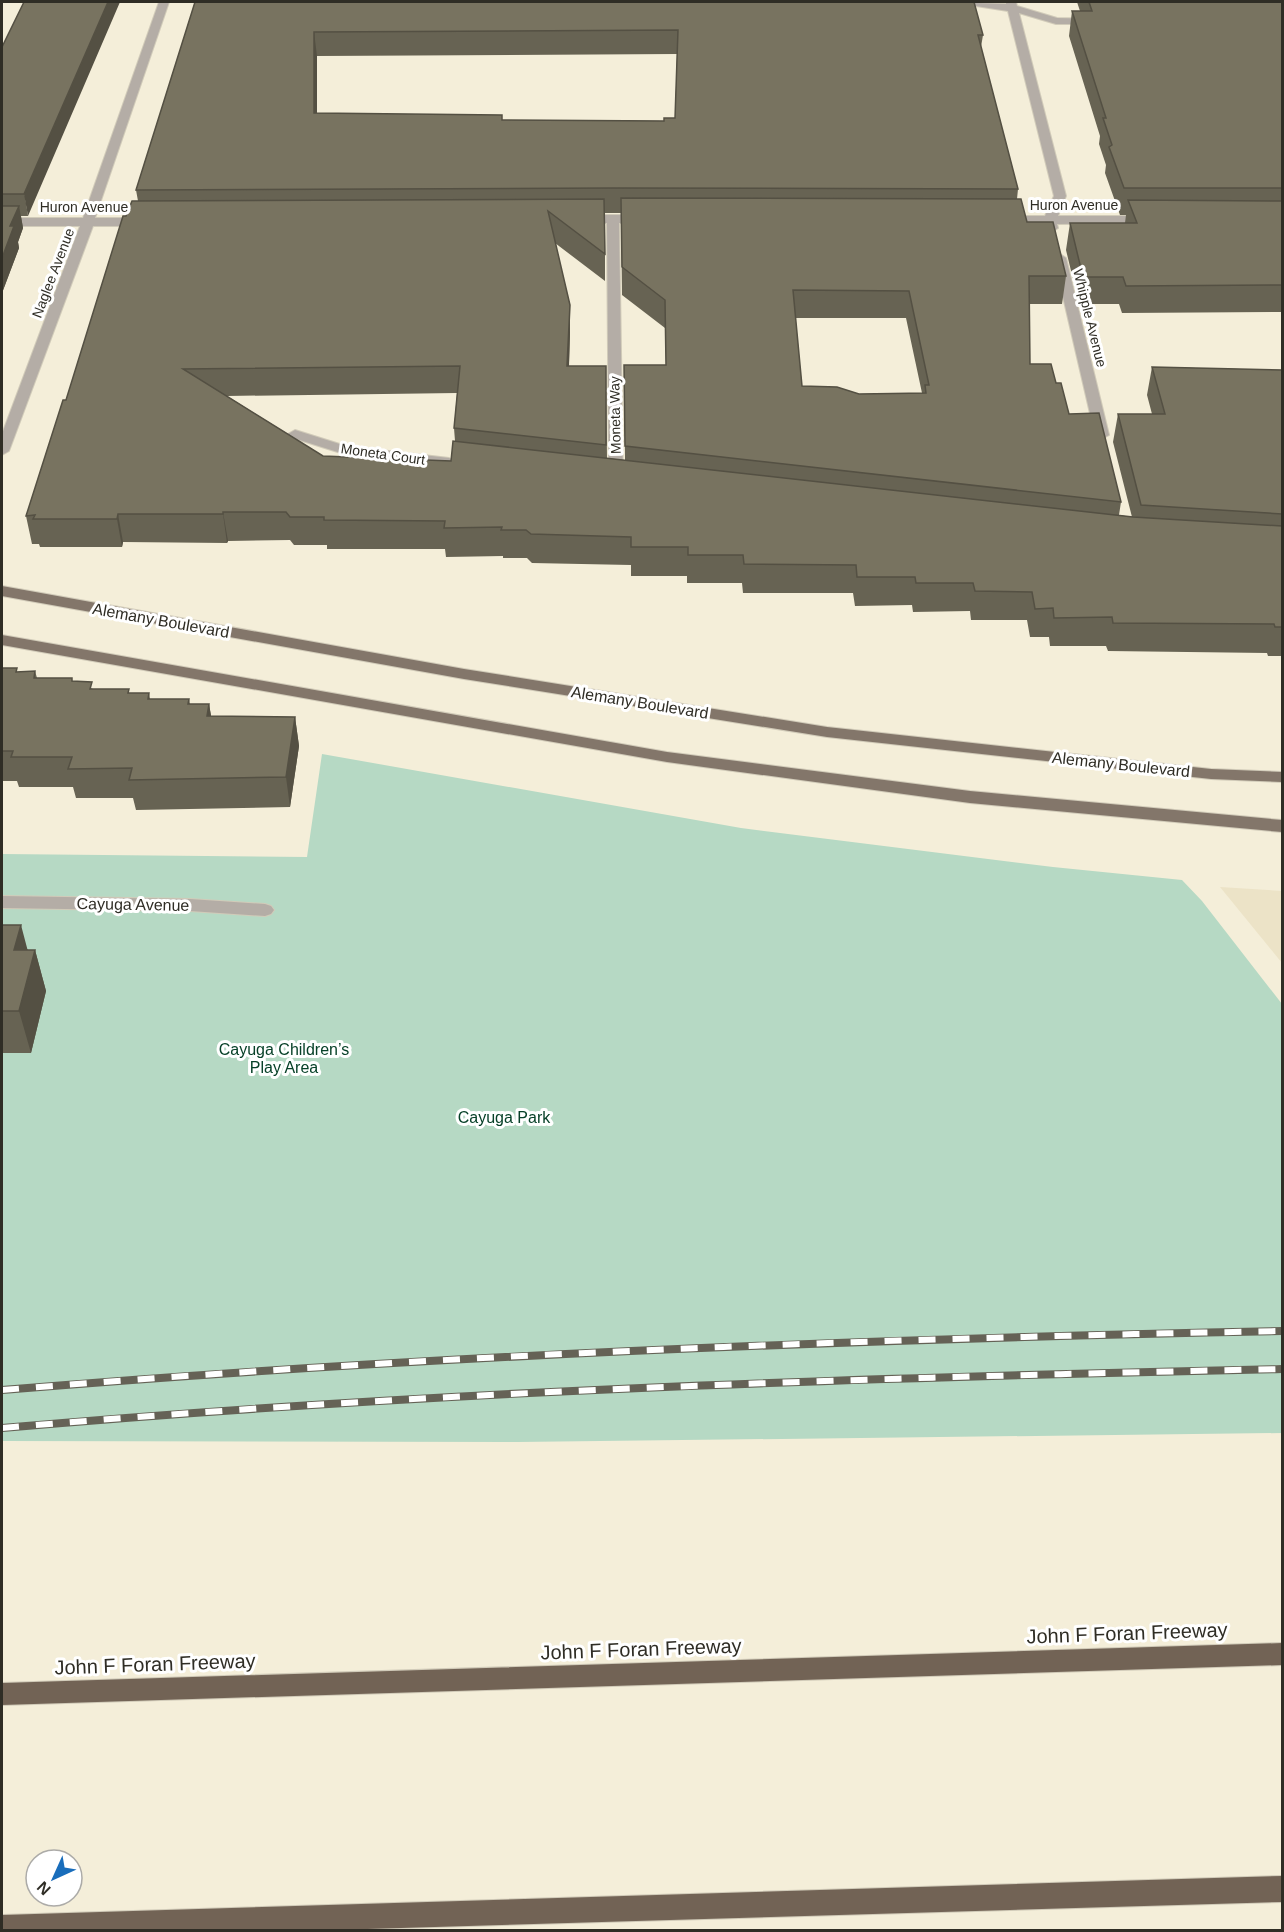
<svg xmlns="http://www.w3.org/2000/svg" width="1284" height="1932" font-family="Helvetica,sans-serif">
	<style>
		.built { fill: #ece3c7 }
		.green { fill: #b6d9c4 }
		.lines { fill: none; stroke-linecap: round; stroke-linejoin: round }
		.pedestrian-casing { stroke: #d1cbb9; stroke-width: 2 }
		.minor-casing { stroke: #d1cbb9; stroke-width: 2 }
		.primary-casing { stroke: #d1cbb9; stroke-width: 2 }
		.motorway-casing { stroke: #d1cbb9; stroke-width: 2 }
		.pedestrian { fill: #b4ada6; fill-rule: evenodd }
		.minor { fill: #b4ada6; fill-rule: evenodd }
		.primary { fill: #83766a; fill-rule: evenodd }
		.motorway { fill: #726355; fill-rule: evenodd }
		.rail-casing { stroke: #656256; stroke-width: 8 }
		.rail { stroke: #fff; stroke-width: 6; stroke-dasharray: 17; stroke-linecap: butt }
		.wall { fill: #676353; fill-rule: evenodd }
		.shaded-wall { fill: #545043 }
		.building { fill: #787360; stroke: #545043; stroke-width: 1.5; fill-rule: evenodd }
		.labels { text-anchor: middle; stroke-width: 6; stroke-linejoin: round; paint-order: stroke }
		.far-street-label { font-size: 14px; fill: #2f2d25; stroke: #fff }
		.street-label { font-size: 16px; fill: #2f2d25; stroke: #fff }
		.park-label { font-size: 16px; fill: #074128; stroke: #fff }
		.near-street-label { font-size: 20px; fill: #2f2d25; stroke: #fff }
	</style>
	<rect width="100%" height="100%" fill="#f4eed9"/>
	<path class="built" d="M 1220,887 L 1282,891 L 1282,963 Z"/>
	<path class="green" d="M 322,754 L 741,828 L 1053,867 L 1182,880 L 1202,901 L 1282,1004 L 1282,1433 L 518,1442 L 2,1441 L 2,854 L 307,857 Z"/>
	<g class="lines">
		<g class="pedestrian-casing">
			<path id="pedestrian" d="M 2,896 L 190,899 L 265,904 L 271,906 L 274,910 L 271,914 L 265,916 L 190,911 L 2,908 Z"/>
		</g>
		<g class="minor-casing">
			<path id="minor" d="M 159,2 L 169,2 L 95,218 L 144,218 L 150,222 L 144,226 L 93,226 L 9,451 L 2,455 L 2,434 L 80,226 L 2,226 L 2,218 L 83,218 Z
				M 947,2 L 1006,4 L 1006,2 L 1016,2 L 1017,6 L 1057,18 L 1099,19 L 1100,21 L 1095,24 L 1056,24 L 1019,13 L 1066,196 L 1058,216 L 1149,216 L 1155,220 L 1153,223 L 1057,224 L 1058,228 L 1052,232 L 1048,231 L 1045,224 L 998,223 L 996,220 L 1002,216 L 1045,216 L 1054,196 L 1008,11 L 976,6 L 951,6 L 947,5 Z
				M 582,215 L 645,215 L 651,219 L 645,223 L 619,223 L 623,481 L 616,485 L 609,481 L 607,223 L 578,222 L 576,219 Z
				M 1060,254 L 1066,258 L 1109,435 L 1102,439 L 1095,435 L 1054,258 Z
				M 295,430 L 346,446 L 449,458 L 456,462 L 449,466 L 344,454 L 290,437 L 288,434 Z"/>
		</g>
		<g class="primary-casing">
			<path id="primary" d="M 2,586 L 464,669 L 827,727 L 1211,769 L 1282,772 L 1282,782 L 1211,779 L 827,737 L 464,679 L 2,596 Z
				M 2,635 L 667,752 L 970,791 L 1282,820 L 1282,832 L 970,803 L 667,762 L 2,645 Z"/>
		</g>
		<g class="motorway-casing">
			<path id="motorway" d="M 1282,1643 L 1282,1665 L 2,1705 L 2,1683 Z
				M 1282,1876 L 1282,1902 L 334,1930 L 2,1930 L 2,1915 Z"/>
		</g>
		<use href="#pedestrian" class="pedestrian"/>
		<use href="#minor" class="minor"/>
		<use href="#primary" class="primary"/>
		<use href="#motorway" class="motorway"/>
		<g class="rail-casing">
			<path id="rail" d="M 2,1390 C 428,1355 855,1339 1282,1331
				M 2,1428 C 427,1391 855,1378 1282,1369"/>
		</g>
		<use href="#rail" class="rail"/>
	</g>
	<path class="wall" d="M 195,2 L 983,35 L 981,47 L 1018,189 L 1017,199 L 1027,222 L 1066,276 L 1062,304 L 1029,304 L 1030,364 L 1056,383 L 1069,414 L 1121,502 L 1119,515 L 1132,517 L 1113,442 L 1118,414 L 1152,414 L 1147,395 L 1152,367 L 1282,370 L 1282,656 L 1268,656 L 1267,653 L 1108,651 L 1106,646 L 1050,646 L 1049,637 L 1030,637 L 1027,620 L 971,620 L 970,611 L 913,612 L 912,605 L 855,606 L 853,593 L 743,593 L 742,583 L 687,583 L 687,576 L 631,576 L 631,565 L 532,563 L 527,558 L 503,558 L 503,556 L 446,557 L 445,549 L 327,549 L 327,545 L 294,545 L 290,540 L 228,541 L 227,543 L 123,542 L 122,547 L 40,547 L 39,544 L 32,544 L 26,516 L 66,400 L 126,216 L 138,201 L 136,190 ZM 677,54 L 675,118 L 664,121 L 502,120 L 317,113 L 317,56 ZM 605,213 L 621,213 L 622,295 L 665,328 L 666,365 L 624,365 L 625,460 L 607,458 L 606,366 L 569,366 L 570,332 L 570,305 L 555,243 L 605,281 ZM 795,318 L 906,318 L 922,393 L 859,394 L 802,386 ZM 457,393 L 454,428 L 455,441 L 451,461 L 323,456 L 227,396 Z
		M 1077,2 L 1282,2 L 1282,312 L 1122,313 L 1119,304 L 1079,304 L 1066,250 L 1070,223 L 1125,223 L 1126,215 L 1120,215 L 1105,173 L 1106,165 L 1099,144 L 1100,136 L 1069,36 L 1072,11 L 1080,11 Z
		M 2,47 L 28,216 L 21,216 L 23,228 L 18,242 L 19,248 L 2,293 Z
		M 2,668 L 17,672 L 35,671 L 37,678 L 73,681 L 93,689 L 129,689 L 129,693 L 149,693 L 150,699 L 189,699 L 190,704 L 209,704 L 211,716 L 295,717 L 299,746 L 290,807 L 136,810 L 133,798 L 76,798 L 73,787 L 19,787 L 17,781 L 2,781 Z
		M 2,925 L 28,950 L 35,950 L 46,991 L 31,1053 L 2,1053 Z"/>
	<path class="shaded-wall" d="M 108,2 L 120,2 L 28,216 L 24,194 Z
		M 314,32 L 317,56 L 317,138 L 314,113 Z
		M 19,206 L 23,228 L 18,242 L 19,248 L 2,293 L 2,258 L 10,226 Z
		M 570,305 L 570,332 L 568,393 L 567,366 Z
		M 223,512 L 228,541 L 227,543 L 223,514 Z
		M 118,514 L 123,542 L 122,547 L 117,519 Z
		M 209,704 L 214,733 L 207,716 Z
		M 295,717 L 299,746 L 290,807 L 286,777 Z
		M 21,925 L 31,963 L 35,950 L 46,991 L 31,1053 L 19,1011 L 14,950 Z"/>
	<path class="building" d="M 24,2 L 108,2 L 24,194 L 2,194 L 2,47 Z
		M 195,2 L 974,2 L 983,35 L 978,35 L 1018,189 L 613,188 L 136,190 ZM 678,30 L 675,118 L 664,118 L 664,121 L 502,120 L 502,115 L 314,113 L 314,32 Z
		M 1089,2 L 1282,2 L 1282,188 L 1124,188 L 1109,147 L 1112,145 L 1103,118 L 1106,118 L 1072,11 L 1092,11 Z
		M 621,198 L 1021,199 L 1027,222 L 1053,222 L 1066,276 L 1029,276 L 1030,364 L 1051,364 L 1056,383 L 1061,383 L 1069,414 L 1099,413 L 1121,502 L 625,446 L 624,365 L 666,365 L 665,300 L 622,267 ZM 793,290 L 909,291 L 929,385 L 925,385 L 926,393 L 859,394 L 837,387 L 802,386 Z
		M 604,199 L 605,254 L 548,211 L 570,305 L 567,366 L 606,366 L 606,445 L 454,428 L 460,366 L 183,369 L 323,456 L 451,461 L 453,441 L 1133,517 L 1282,526 L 1282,627 L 1275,627 L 1274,624 L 1113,623 L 1112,617 L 1054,618 L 1053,608 L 1035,609 L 1032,592 L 975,591 L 973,583 L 916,583 L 915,577 L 857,577 L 856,565 L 744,564 L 743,555 L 688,555 L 688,547 L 631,547 L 631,537 L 531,534 L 526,530 L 501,530 L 502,527 L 444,528 L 445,521 L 324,520 L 324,517 L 290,517 L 286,512 L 223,512 L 223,514 L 118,514 L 117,519 L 33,519 L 35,515 L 26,516 L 63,400 L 66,400 L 123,216 L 126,216 L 132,201 Z
		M 1128,200 L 1282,201 L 1282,285 L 1126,286 L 1123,277 L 1083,277 L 1070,223 L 1137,223 Z
		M 2,206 L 19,206 L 10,226 L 14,226 L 2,258 Z
		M 1152,367 L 1282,370 L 1282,514 L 1141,505 L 1118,414 L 1165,414 Z
		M 2,668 L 17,668 L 16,672 L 35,671 L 34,678 L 72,678 L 72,681 L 92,682 L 90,689 L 129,689 L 128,693 L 149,693 L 148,699 L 189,699 L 188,704 L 209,704 L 207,716 L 295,717 L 286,777 L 129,780 L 132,768 L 68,769 L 72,757 L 11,757 L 13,751 L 2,751 Z
		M 2,925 L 21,925 L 14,950 L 35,950 L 19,1011 L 2,1011 Z"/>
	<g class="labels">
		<g class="far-street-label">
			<text x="1074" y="210">Huron Avenue</text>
			<text x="84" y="212">Huron Avenue</text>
			<text transform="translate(53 273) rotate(-69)" y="5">Naglee Avenue</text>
			<text transform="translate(1090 318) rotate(76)" y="5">Whipple Avenue</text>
			<text transform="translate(615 415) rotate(-91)" y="5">Moneta Way</text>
			<text transform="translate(383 454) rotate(8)" y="5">Moneta Court</text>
		</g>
		<g class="street-label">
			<text transform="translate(161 620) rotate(10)" y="6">Alemany Boulevard</text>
			<text transform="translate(640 702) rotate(9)" y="6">Alemany Boulevard</text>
			<text transform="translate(1121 764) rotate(6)" y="6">Alemany Boulevard</text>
			<text transform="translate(133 904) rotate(1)" y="6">Cayuga Avenue</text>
		</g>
		<g class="park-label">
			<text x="284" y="1055">Cayuga Children’s<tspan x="284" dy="18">Play Area</tspan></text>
			<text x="504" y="1123">Cayuga Park</text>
		</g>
		<g class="near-street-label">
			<text transform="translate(1127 1633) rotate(-2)" y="7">John F Foran Freeway</text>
			<text transform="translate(641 1649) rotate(-2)" y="7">John F Foran Freeway</text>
			<text transform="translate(155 1664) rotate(-2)" y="7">John F Foran Freeway</text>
		</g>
	</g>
	<rect width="1284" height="1932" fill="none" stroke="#2f2d25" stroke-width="6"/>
	<g transform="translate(54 1878) rotate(225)"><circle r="28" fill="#ffffff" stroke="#acaba8" stroke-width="1.5"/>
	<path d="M0-4.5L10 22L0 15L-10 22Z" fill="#196dbb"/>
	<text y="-9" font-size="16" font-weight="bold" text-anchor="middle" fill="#2f2d25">N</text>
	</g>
</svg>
